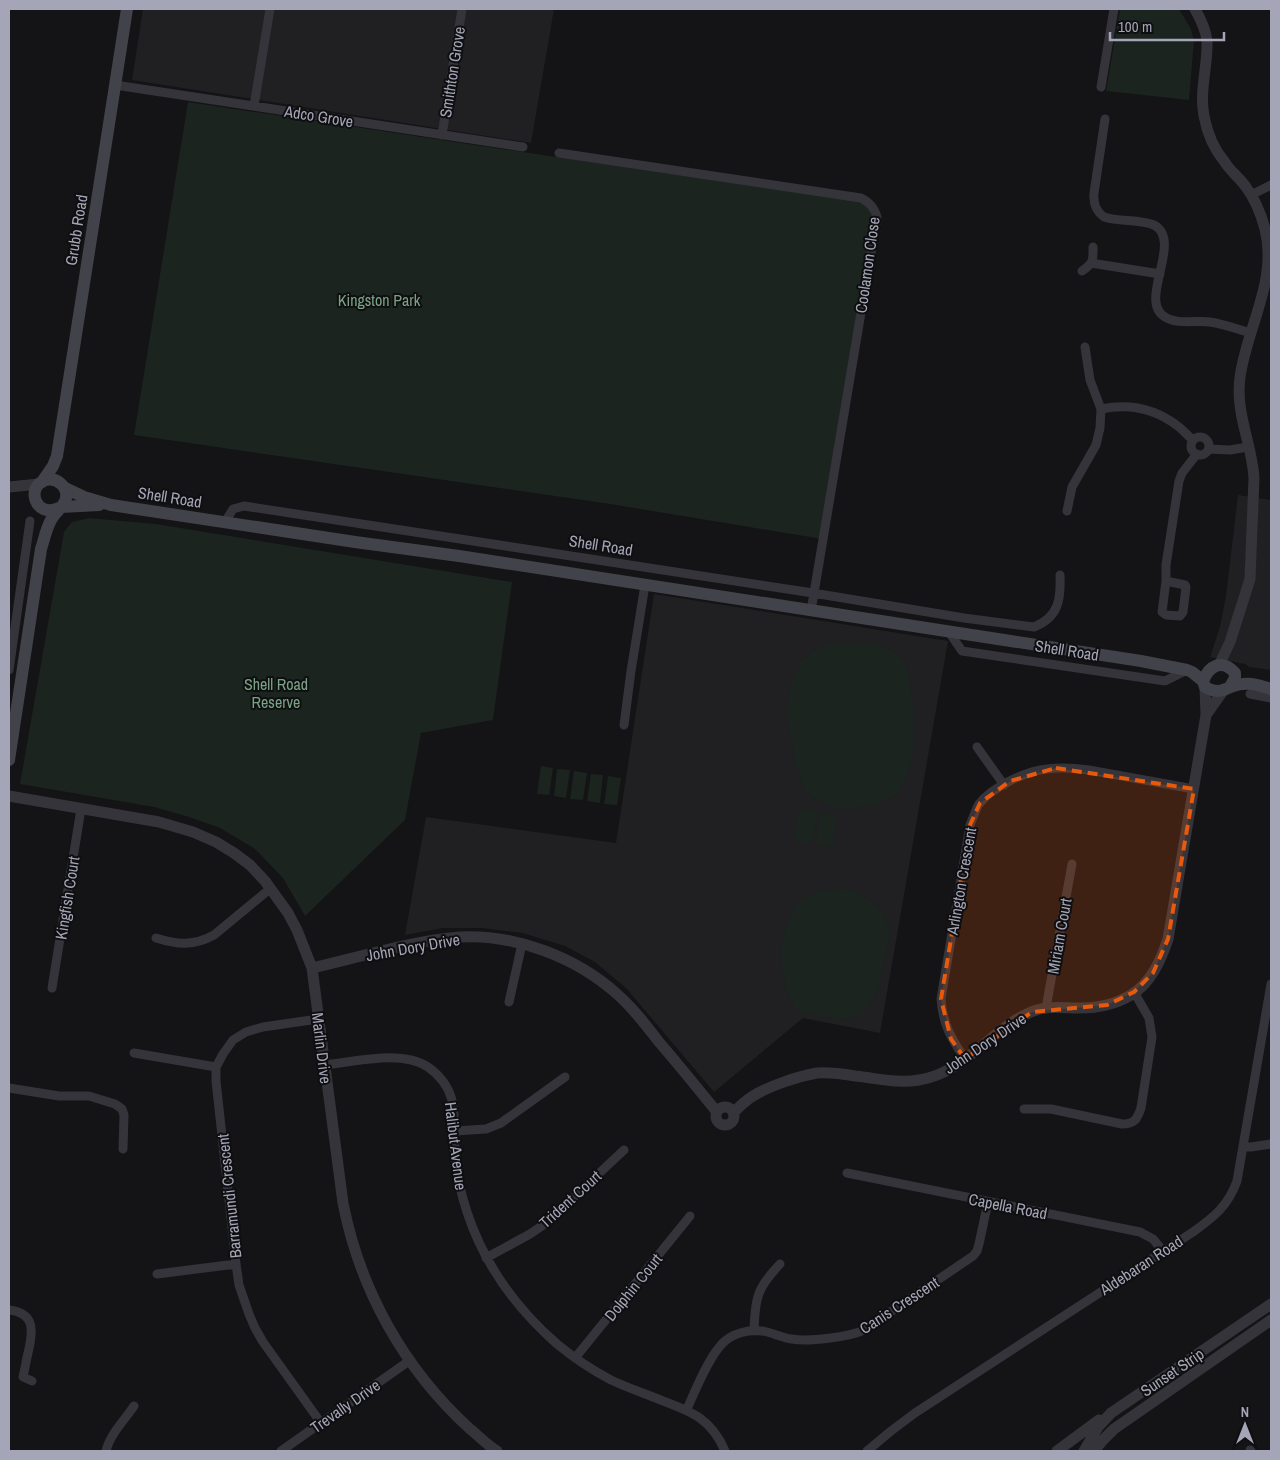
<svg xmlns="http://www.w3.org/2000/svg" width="1280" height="1460" font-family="'Archivo Narrow',sans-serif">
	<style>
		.built { fill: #201f22 }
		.green { fill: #1b241e }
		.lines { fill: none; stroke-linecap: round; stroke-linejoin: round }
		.minor { stroke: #35343b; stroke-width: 9 }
		.tertiary { stroke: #35343b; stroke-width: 11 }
		.secondary { stroke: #42424b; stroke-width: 12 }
		.marked { fill: #e8590c; fill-opacity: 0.2; stroke: #e8590c; stroke-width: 4; stroke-dasharray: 10 6; stroke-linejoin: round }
		.labels { text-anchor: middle; stroke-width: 4; stroke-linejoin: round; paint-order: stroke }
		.street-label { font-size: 16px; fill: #a4a6b7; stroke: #0f0e10 }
		.park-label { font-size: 16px; fill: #7aa385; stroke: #0f0e10 }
	</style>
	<rect width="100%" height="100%" fill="#141315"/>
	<path class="built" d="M 143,9 L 554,9 L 531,143 L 132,80 Z
		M 1238,495 L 1271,500 L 1271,670 L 1249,667 L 1245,664 L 1210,657 L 1220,627 L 1226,596 Z
		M 654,594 L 948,641 L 880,1033 L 803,1018 L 714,1092 L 626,988 L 595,962 L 565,946 L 523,933 L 482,928 L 443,928 L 405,935 L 426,817 L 616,843 Z"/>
	<path class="green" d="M 1120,9 L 1179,9 L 1191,29 L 1194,41 L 1189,100 L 1106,91 Z
		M 188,102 L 663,173 L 861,198 L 877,217 L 822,539 L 610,504 L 134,435 Z
		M 89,518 L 156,524 L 512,582 L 493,720 L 421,733 L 405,820 L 305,916 L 283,878 L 255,849 L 220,828 L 189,817 L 154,807 L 20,784 L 64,532 L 72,522 Z
		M 835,643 L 876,644 L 893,650 L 904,660 L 908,673 L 914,706 L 913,752 L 907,774 L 898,794 L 876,804 L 856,808 L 836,808 L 816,799 L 805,790 L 795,762 L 787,712 L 790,689 L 800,662 L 818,648 Z
		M 541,766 L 553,768 L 549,795 L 537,794 Z
		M 557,769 L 570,770 L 566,798 L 554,796 Z
		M 574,771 L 587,773 L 583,800 L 570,799 Z
		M 591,774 L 603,775 L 600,803 L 587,801 Z
		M 608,776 L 621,778 L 617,805 L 604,804 Z
		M 799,809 L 817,812 L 812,844 L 794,841 Z
		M 820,813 L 837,815 L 832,847 L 816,845 Z
		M 827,890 C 834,890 842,889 850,890 C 866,892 885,912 889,928 C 891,937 884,963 881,973 C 879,986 872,1010 860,1016 C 843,1024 813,1015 796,1010 L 786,989 L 781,961 L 782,941 L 788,921 L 797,904 L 815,893 Z"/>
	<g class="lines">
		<path class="minor" d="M 115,85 L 523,147
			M 1101,87 L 1114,9
			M 254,106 L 270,9
			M 1105,119 L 1094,193 C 1093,204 1096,211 1104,217 C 1119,222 1140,219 1154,225 C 1184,241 1137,301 1165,317 C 1177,325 1196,320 1210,322 C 1224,324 1237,329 1251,333
			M 442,135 L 462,9
			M 559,153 L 861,198 C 870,203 874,207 877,217 L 811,611
			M 1251,195 L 1271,185
			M 1091,263 L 1160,274
			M 1082,271 C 1094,263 1093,260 1093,247
			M 1101,409 C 1130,403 1155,408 1179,427 C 1184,431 1188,436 1193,440
			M1191 446a9 9 0 1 1 18 0a9 9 0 1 1-18 0Z
			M 1209,449 L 1230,450 L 1248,447
			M 1067,511 L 1072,487 L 1096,445 L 1100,428 L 1101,409 L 1090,380 L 1085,347
			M 225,522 L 233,509 L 244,506 L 813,593 L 964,618 L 1034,627 C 1059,617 1061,599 1060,575
			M 1166,581 L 1185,585 L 1186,587 L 1183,612 L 1180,616 L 1166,615 L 1162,612 L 1166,581 L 1166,565 L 1179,481 L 1182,473 L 1197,454
			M 949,632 L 962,651 L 1165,681 L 1187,670
			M 9,670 L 30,521
			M 1250,694 L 1271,698
			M 624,725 L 631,671 L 645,585
			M 977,747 L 1004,785
			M 156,938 C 178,945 194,946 214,935 L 271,888
			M 52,988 L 81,809
			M 509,1002 L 522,944
			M 1046,1008 L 1072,864
			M 318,1019 L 263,1027 L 246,1032 L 233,1040 L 223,1054 L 216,1067 L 216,1081 L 236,1264 L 239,1285 L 249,1314 L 255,1328 L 263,1342 L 321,1423
			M 134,1053 L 216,1067
			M 965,1059 C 951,1038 943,1025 941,999 L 970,825 C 973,818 975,811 979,804 C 992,787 1026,771 1047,769 C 1061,767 1075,768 1089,770 L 1194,789
			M 324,1065 C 354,1062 402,1049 428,1067 C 462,1091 453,1122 455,1156 C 457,1175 461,1194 467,1212 C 484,1264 516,1308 557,1344 C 574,1358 592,1370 611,1380 C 628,1388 646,1394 663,1401 C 693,1412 712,1420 725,1451
			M 9,1088 L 59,1096 L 89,1096 L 115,1104 L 122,1109 L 124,1115 L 123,1149
			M 1024,1109 L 1051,1109 L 1122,1124 C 1134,1124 1137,1120 1141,1108 L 1152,1037 L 1149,1018 L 1134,992
			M 455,1131 L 486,1129 L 501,1123 L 565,1077
			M 1243,1146 L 1251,1147 L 1271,1144
			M 847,1173 L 1140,1232 L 1153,1239 L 1163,1251
			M 486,1258 L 530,1234 L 546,1223 L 624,1150
			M 157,1274 L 236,1264
			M 9,1310 C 36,1313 33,1332 28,1353 C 26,1361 25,1369 23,1377 L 32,1381
			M 754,1331 C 755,1298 757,1288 780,1264
			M 575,1358 L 690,1216
			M 687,1409 C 695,1391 708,1359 721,1345 C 731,1333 751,1328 767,1332 C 775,1334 784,1338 792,1339 C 808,1342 850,1337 864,1330 L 973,1256 L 977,1251 L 979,1244 L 988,1202
			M 1250,1450 L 1251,1451
			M 106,1451 C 110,1434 124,1421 134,1406
			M 281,1451 L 409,1361
			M 867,1451 L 891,1431 L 915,1413 L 1193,1232 C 1214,1217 1228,1206 1237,1181 L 1271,984"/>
		<path class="tertiary" d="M 1195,9 C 1200,18 1206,29 1207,41 C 1208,66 1199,91 1204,116 C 1207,132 1214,149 1224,161 C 1230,171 1240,178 1246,187 C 1255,199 1261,214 1265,229 C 1278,280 1247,327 1240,377 C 1235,414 1252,443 1254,478 L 1250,579 L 1230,642 L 1219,665
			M 9,487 L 39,484
			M 1206,715 L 1223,691
			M 9,796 L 159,822 L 193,832 L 216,842 L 234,853 L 250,865 L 265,881 L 288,913 L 297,930 L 312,968 L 343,1203 C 360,1290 404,1369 470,1429 C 479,1436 487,1445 497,1451
			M 312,968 C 360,957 411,941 460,937 C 515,934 576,957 617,994 C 633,1008 646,1025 659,1042 C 679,1065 698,1089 717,1112
			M716 1116a9 9 0 1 1 18 0a9 9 0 1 1-18 0Z
			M 733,1113 C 739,1107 746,1100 753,1096 C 769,1086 799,1076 817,1073 C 830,1072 843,1074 855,1076 C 876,1078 898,1084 919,1080 C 965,1073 991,1029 1031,1012 C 1047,1005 1064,1008 1080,1008 C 1098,1008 1116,1004 1131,995 C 1151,983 1161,960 1168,939 L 1206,715 L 1205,687
			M 1057,1451 L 1099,1420
			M 1084,1451 L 1098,1427 L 1111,1413 L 1271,1304
			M 1094,1451 L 1102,1441 L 1114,1429 L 1271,1320"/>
		<path class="secondary" d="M 42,482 L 53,466 L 57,456 L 127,9
			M 65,488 L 84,497 L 111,505 L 355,542 L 459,556 L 1141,661 L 1187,670 L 1192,672 L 1203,681
			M 61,507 L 99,505
			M 1230,687 L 1235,678 L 1235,673 C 1222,658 1209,666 1203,681 L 1205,687 C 1223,697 1226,685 1243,684 C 1253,683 1262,686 1271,689
			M 9,760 L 41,549 C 44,540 46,529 51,520 C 55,512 65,506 66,498 C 68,487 57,477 46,480 C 25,486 35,519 59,508"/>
	</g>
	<path class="marked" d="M 1056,768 L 1194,789 L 1168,939 L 1153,973 L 1134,992 L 1107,1005 L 1032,1012 L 965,1059 L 951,1039 L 941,999 L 970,825 L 980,803 L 1010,781 Z"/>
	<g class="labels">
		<g class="street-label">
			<text transform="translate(452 72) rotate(-81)" y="6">Smithton Grove</text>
			<text transform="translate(319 116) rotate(9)" y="6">Adco Grove</text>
			<text transform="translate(76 230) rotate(-81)" y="6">Grubb Road</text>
			<text transform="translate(867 265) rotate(-82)" y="6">Coolamon Close</text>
			<text transform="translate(170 497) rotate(9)" y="6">Shell Road</text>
			<text transform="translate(601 545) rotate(9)" y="6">Shell Road</text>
			<text transform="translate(1067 650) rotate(9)" y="6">Shell Road</text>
			<text transform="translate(961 881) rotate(-80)" y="6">Arlington Crescent</text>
			<text transform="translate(67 898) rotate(-81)" y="6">Kingfish Court</text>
			<text transform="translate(1059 936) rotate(-80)" y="6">Miriam Court</text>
			<text transform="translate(413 947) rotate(-10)" y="6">John Dory Drive</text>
			<text transform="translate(985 1043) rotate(-34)" y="6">John Dory Drive</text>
			<text transform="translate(322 1048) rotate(83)" y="6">Marlin Drive</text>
			<text transform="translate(456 1146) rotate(83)" y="6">Halibut Avenue</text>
			<text transform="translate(229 1196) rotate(-96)" y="6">Barramundi Crescent</text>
			<text transform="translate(570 1199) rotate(-42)" y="6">Trident Court</text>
			<text transform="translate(1008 1206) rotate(11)" y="6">Capella Road</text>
			<text transform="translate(1141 1265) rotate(-33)" y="6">Aldebaran Road</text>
			<text transform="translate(633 1287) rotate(-51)" y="6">Dolphin Court</text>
			<text transform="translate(899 1305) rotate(-33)" y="6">Canis Crescent</text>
			<text transform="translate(1172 1372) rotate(-34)" y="6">Sunset Strip</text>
			<text transform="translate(345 1406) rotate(-35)" y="6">Trevally Drive</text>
		</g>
		<g class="park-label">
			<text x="379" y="306">Kingston Park</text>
			<text x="276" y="690">Shell Road<tspan x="276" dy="18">Reserve</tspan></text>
		</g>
	</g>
	<rect width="1280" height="1460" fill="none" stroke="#a4a6b7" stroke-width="20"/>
	<g transform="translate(1245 1425)" stroke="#0f0e10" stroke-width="4" paint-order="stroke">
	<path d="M0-4L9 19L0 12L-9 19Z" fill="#a4a6b7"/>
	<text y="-8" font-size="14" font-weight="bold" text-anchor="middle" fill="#a4a6b7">N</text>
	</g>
	<path d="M1110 32v8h114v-8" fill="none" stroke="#a4a6b7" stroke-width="2.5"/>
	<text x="1118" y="32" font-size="15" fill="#a4a6b7" stroke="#0f0e10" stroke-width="4" paint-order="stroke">100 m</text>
</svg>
